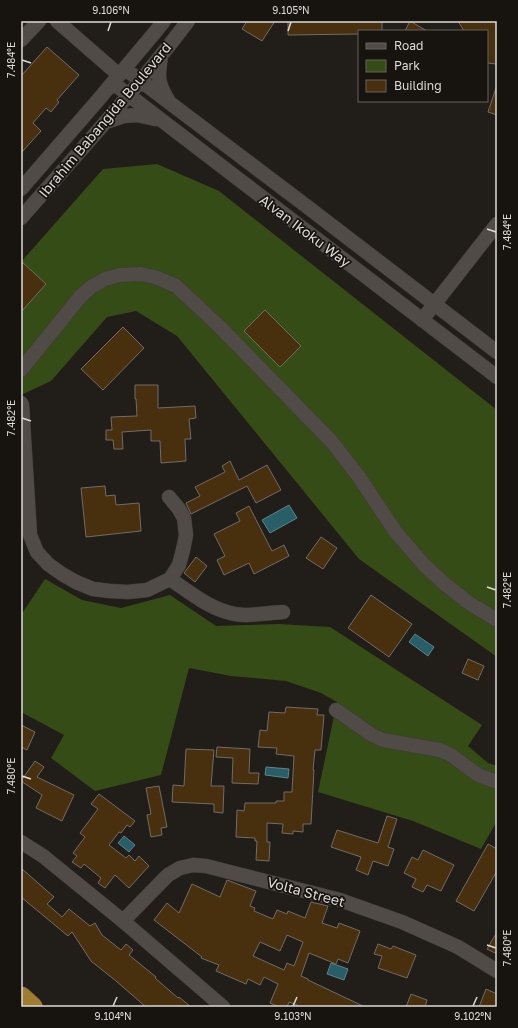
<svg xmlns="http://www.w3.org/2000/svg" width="518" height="1028" font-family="'Golos Text',sans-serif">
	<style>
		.green { fill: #364c16 }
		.water { fill: #275e67; stroke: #5e8489 }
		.building { fill: #482f0e; stroke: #716c66; fill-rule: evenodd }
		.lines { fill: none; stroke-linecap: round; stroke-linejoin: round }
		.minor-casing { stroke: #3d3a37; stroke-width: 15 }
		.highway-casing { stroke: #3d3a37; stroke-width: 22 }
		.minor { stroke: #504b46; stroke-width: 14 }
		.highway { stroke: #9e7d31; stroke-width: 21 }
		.ticks { fill: none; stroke: #dedbd8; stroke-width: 1.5 }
		.labels { text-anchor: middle; stroke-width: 3.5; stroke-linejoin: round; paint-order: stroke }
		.street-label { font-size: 14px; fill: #dedbd8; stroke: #17130f }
		.neatline { fill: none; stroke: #dedbd8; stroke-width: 1.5 }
		.ticks-label { font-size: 10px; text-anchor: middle; fill: #dedbd8 }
	</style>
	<rect width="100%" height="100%" fill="#211d18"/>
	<path class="green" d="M 157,164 L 219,191 L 497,410 L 497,657 L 359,559 L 177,336 L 136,311 L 107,317 L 51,381 L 21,395 L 21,262 L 103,169 Z
		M 45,579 L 82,600 L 121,608 L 170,595 L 216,626 L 279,624 L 330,627 L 482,725 L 468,746 L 488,763 L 497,766 L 497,821 L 481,849 L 413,821 L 318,792 L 337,702 L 321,693 L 286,681 L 231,676 L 189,668 L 161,775 L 95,791 L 51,758 L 64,735 L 21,712 L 21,615 Z"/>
	<path class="water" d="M 289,505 L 297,518 L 270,533 L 262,520 Z
		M 415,634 L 434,647 L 428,656 L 409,642 Z
		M 266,767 L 289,769 L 288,778 L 265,775 Z
		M 124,836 L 135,845 L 129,852 L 118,843 Z
		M 331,963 L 348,969 L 344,980 L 327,974 Z"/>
	<path class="building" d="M 247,21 L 275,21 L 262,41 L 242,29 Z
		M 288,21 L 382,21 L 382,31 L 359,31 L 359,34 L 288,35 Z
		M 410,21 L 427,31 L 405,31 Z
		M 458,21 L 497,21 L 497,64 L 487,63 L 487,31 L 464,31 Z
		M 47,47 L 79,75 L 57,100 L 59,102 L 51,112 L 46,108 L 33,123 L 41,131 L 21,153 L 21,76 Z
		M 496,88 L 497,88 L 497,115 L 488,112 Z
		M 21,261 L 46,284 L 21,312 Z
		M 265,310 L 301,346 L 280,367 L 244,331 Z
		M 123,327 L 144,348 L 103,390 L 81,369 Z
		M 135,385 L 158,385 L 158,408 L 195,406 L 196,418 L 189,419 L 191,439 L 185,439 L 186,461 L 161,463 L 160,441 L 151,441 L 151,430 L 122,432 L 123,449 L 114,449 L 113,440 L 106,440 L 106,430 L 112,430 L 111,417 L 137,416 L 136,399 L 135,399 Z
		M 230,461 L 239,480 L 267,465 L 281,490 L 256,503 L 247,486 L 191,514 L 186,503 L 200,496 L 195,487 L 225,472 L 222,466 Z
		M 105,486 L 106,496 L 115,495 L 116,505 L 139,503 L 141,531 L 86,537 L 81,488 Z
		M 249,506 L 272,551 L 284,545 L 289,556 L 254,574 L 249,563 L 224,575 L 217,560 L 225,556 L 214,534 L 240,521 L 236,513 Z
		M 321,537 L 337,548 L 323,569 L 306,558 Z
		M 196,557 L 207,566 L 195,582 L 184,573 Z
		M 371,595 L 412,624 L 389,657 L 348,628 Z
		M 468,659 L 484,666 L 478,680 L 462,673 Z
		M 286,707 L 318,709 L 317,715 L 324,715 L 321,750 L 315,750 L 313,770 L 314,770 L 311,824 L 303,824 L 303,832 L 293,831 L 293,834 L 282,833 L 283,824 L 267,823 L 267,842 L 270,842 L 269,861 L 256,860 L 257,841 L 255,841 L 255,838 L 236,837 L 237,810 L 244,811 L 245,803 L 276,803 L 276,801 L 284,801 L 284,792 L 292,792 L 294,756 L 276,754 L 277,748 L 258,747 L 260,730 L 267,731 L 269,712 L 285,713 Z
		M 21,725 L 35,732 L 27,750 L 21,747 Z
		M 217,747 L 250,749 L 249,773 L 259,773 L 258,784 L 232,783 L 233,758 L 216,757 Z
		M 186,749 L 214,750 L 211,786 L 224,786 L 223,813 L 214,812 L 214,804 L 172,802 L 173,785 L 184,786 Z
		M 35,761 L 44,767 L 37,777 L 74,795 L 62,821 L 36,808 L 42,795 L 21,781 Z
		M 159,786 L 167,827 L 161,828 L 162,835 L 151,837 L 147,815 L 151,814 L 146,788 Z
		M 99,794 L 135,821 L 130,827 L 127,825 L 121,833 L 119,832 L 109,845 L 126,858 L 129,855 L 135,861 L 139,856 L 149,866 L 129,888 L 115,875 L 105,888 L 98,883 L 101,878 L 84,864 L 81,868 L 72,862 L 77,856 L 73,853 L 85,837 L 80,833 L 98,809 L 91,804 Z
		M 387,816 L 397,819 L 388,847 L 394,849 L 388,866 L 373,861 L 368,875 L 356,870 L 361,857 L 331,847 L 337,830 L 378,843 Z
		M 488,844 L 497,849 L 497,871 L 474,911 L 456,901 Z
		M 423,850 L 454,865 L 441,891 L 427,885 L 423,892 L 412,887 L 416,879 L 404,873 L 412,857 L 418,860 Z
		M 21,868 L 54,897 L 47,904 L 62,917 L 69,909 L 90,926 L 95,923 L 102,935 L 121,950 L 126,944 L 133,950 L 129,955 L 156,977 L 155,978 L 178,998 L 179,997 L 191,1007 L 146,1007 L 116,981 L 91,961 L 72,932 L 68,936 L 21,897 Z
		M 227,880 L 256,891 L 250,906 L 255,908 L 254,911 L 273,919 L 277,910 L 287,914 L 288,911 L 305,918 L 311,902 L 328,906 L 322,923 L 337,928 L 339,923 L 360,931 L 348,963 L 338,959 L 336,964 L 309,953 L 301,976 L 308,979 L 308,980 L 365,1007 L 302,1007 L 289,1002 L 287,1007 L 279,1007 L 270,1003 L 278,984 L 264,977 L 260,985 L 248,979 L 246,984 L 216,971 L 219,965 L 201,958 L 202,957 L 154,920 L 167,903 L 179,913 L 192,884 L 220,897 ZM 287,935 L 303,942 L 294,966 L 287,963 L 284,970 L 253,956 L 260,942 L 280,951 Z
		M 497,932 L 497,954 L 487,949 Z
		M 378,944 L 391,949 L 393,946 L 416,955 L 407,978 L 378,968 L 382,956 L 374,954 Z
		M 486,989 L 497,994 L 497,1007 L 479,1007 Z
		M 411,994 L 427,1000 L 425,1007 L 406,1007 Z"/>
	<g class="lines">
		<g class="minor-casing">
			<path id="minor" d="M 57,21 L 119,75
				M 21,40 L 39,21
				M 161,56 C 158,76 157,82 168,100
				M 125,69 L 301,202 L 497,352
				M 113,83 L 497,377
				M 106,122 L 124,116 L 137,115 L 155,119
				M 21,189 L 99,99 L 156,31 L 164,21
				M 21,218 C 78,153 136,90 188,21
				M 422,320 L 497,224
				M 21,370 L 80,297 L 91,287 L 105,279 L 120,275 L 141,274 L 155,277 L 176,286 L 220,327 L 332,442 L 359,477 L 395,531 L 424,565 L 446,585 L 469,603 L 497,620
				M 21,403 L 22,405 L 30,535 L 37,552 L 48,564 L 62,574 L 76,582 L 93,589 L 110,591 L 128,592 L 147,590 L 170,579 L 179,565 L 183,550 L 186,535 L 184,518 L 179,509 L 169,497
				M 170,579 C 188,591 206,606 227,612 C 243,618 265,613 283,612
				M 336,710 L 372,735 L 383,740 L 440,750 L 451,755 L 478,775 L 497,782
				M 21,842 L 43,856 L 123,921 L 223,1007
				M 123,921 L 168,875 L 180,868 L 193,865 L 206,866 L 340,900 L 402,922 L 458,947 L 497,971"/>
		</g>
		<g class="highway-casing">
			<path id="highway" d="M 21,997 L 32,1007"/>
		</g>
		<use href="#minor" class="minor"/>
		<use href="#highway" class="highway"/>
	</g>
	<path class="ticks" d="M 108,31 L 111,22M 288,31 L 291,22M 22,60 L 31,63M 487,229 L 496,232M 22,418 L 31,421M 487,587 L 496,590M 22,776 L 31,779M 487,945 L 496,948M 113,1006 L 117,997M 293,1006 L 297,997M 473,1006 L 477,997"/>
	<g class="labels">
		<g class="street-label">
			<text transform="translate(105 120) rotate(-50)" y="5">Ibrahim Babangida Boulevard</text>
			<text transform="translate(305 231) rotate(37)" y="5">Alvan Ikoku Way</text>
			<text transform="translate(306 892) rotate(15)" y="5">Volta Street</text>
		</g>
	</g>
	<rect width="518" height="1028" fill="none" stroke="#17130f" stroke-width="44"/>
	<rect x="358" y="30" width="130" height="72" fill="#17130f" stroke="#67635f"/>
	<rect x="366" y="43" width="20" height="6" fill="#504b46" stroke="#67635f"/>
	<text x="394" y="50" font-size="12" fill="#dedbd8">Road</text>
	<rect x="366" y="60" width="20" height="12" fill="#364c16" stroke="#67635f"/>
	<text x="394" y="70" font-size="12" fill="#dedbd8">Park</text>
	<rect x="366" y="80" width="20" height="12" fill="#482f0e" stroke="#67635f"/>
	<text x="394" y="90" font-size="12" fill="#dedbd8">Building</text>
	<rect x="22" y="22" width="474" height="984" class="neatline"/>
	<g class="ticks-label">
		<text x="111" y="14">9.106°N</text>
		<text x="291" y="14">9.105°N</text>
		<text transform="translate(11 60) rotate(-90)" y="4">7.484°E</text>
		<text transform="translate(507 232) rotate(-90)" y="4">7.484°E</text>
		<text transform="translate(11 418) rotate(-90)" y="4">7.482°E</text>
		<text transform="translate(507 590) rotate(-90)" y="4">7.482°E</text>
		<text transform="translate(11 776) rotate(-90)" y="4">7.480°E</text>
		<text transform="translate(507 948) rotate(-90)" y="4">7.480°E</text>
		<text x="113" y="1020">9.104°N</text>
		<text x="293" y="1020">9.103°N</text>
		<text x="473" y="1020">9.102°N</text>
	</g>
</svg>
